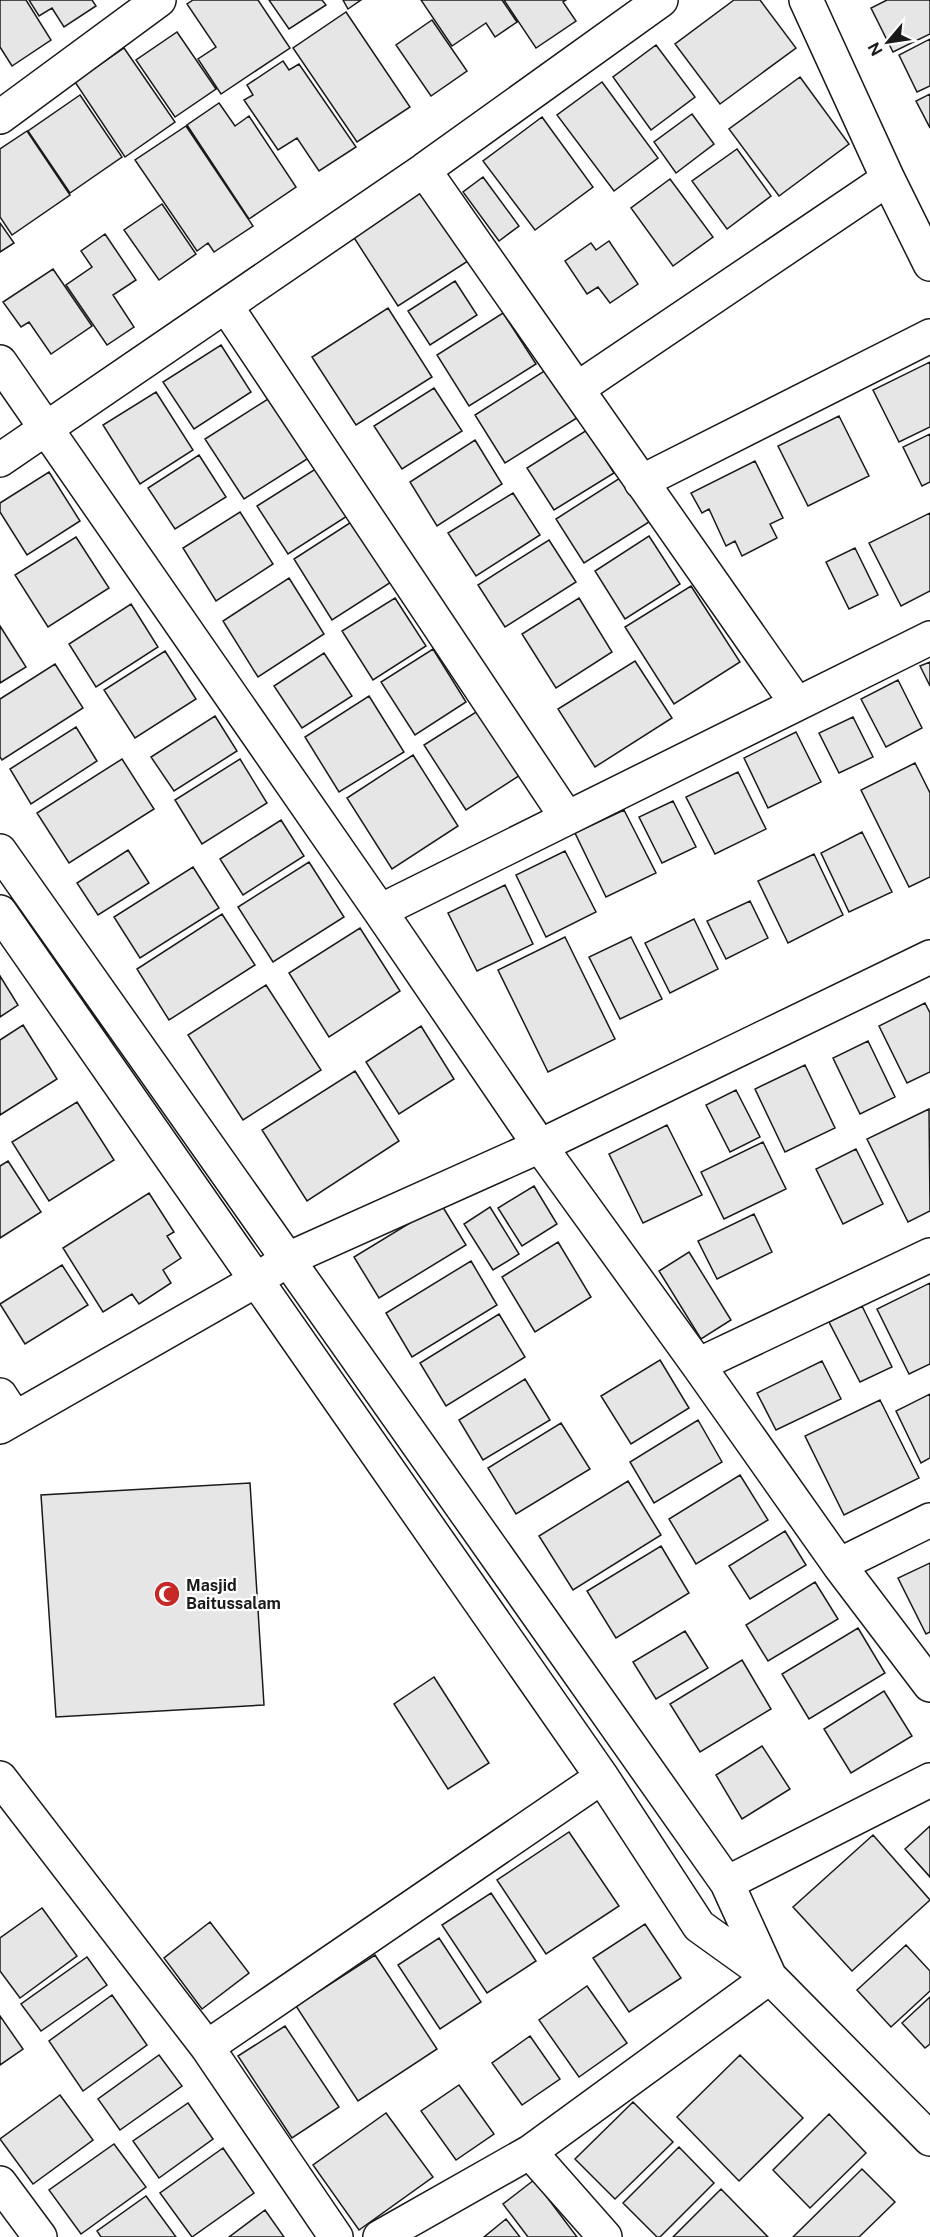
<svg xmlns="http://www.w3.org/2000/svg" width="930" height="2237" font-family="'Public Sans',sans-serif">
	<style>
		.building { fill: #e6e6e6; stroke: #1a1a1a; stroke-width: 1.5 }
		.lines { fill: none; stroke-linecap: round; stroke-linejoin: round }
		.minor-casing { stroke: #1a1a1a; stroke-width: 36 }
		.minor { stroke: #fff; stroke-width: 33 }
		.labels { text-anchor: middle; stroke-width: 4.5; stroke-linejoin: round; paint-order: stroke }
		.poi-label { font-size: 16px; font-weight: bold; fill: #1a1a1a; stroke: #fff; text-anchor: start }
	</style>
	<rect width="100%" height="100%" fill="#fff"/>
	<path class="building" d="M 0,0 L 26,0 L 51,40 L 12,66 L 0,47 Z
		M 29,0 L 92,0 L 96,6 L 64,27 L 52,8 L 39,16 Z
		M 193,0 L 258,0 L 290,48 L 221,94 L 198,59 L 216,47 L 187,4 Z
		M 269,0 L 322,0 L 326,5 L 289,29 Z
		M 343,0 L 361,0 L 348,9 Z
		M 421,0 L 502,0 L 517,22 L 495,37 L 486,23 L 452,46 Z
		M 504,0 L 566,0 L 563,2 L 576,21 L 536,48 Z
		M 734,0 L 760,0 L 796,48 L 720,104 L 675,44 Z
		M 887,0 L 930,0 L 930,34 L 893,52 L 871,8 Z
		M 346,12 L 410,107 L 357,142 L 293,48 Z
		M 432,20 L 467,71 L 431,96 L 396,45 Z
		M 177,32 L 216,89 L 175,117 L 136,60 Z
		M 930,39 L 930,86 L 917,92 L 899,55 Z
		M 656,45 L 695,97 L 651,130 L 613,77 Z
		M 124,48 L 175,122 L 125,157 L 75,82 Z
		M 283,61 L 289,70 L 299,64 L 356,147 L 319,171 L 297,138 L 278,150 L 244,100 L 253,95 L 247,85 Z
		M 800,77 L 849,144 L 779,196 L 729,129 Z
		M 602,82 L 658,158 L 614,191 L 557,115 Z
		M 930,94 L 930,128 L 916,101 Z
		M 80,95 L 122,157 L 70,193 L 28,131 Z
		M 219,103 L 235,126 L 249,116 L 296,187 L 249,219 L 187,125 Z
		M 692,114 L 714,144 L 676,173 L 654,142 Z
		M 542,117 L 593,187 L 535,230 L 483,161 Z
		M 186,126 L 253,226 L 214,252 L 208,243 L 197,251 L 135,160 Z
		M 27,131 L 70,195 L 12,235 L 0,217 L 0,149 Z
		M 737,149 L 771,196 L 727,229 L 692,181 Z
		M 483,177 L 519,226 L 499,241 L 463,192 Z
		M 670,179 L 713,237 L 673,266 L 631,208 Z
		M 422,188 L 468,261 L 398,306 L 351,233 Z
		M 162,204 L 196,254 L 159,280 L 124,230 Z
		M 0,223 L 14,243 L 0,252 Z
		M 105,234 L 136,280 L 113,295 L 134,327 L 107,345 L 66,285 L 92,267 L 81,251 Z
		M 609,241 L 638,284 L 610,303 L 598,287 L 587,294 L 565,261 L 591,243 L 596,250 Z
		M 53,269 L 92,326 L 51,354 L 29,322 L 21,327 L 3,302 Z
		M 455,281 L 477,315 L 430,345 L 408,311 Z
		M 388,308 L 432,377 L 356,425 L 312,357 Z
		M 503,313 L 536,364 L 469,406 L 437,355 Z
		M 221,345 L 251,392 L 194,429 L 163,382 Z
		M 930,362 L 930,427 L 899,442 L 873,390 Z
		M 549,368 L 580,416 L 505,463 L 475,415 Z
		M 434,388 L 462,431 L 402,469 L 374,426 Z
		M 156,392 L 193,450 L 140,484 L 103,425 Z
		M 276,394 L 315,454 L 244,499 L 205,439 Z
		M 839,416 L 869,476 L 808,506 L 778,446 Z
		M 587,430 L 614,473 L 554,510 L 527,468 Z
		M 930,434 L 930,482 L 922,486 L 903,447 Z
		M 475,440 L 502,484 L 437,526 L 410,482 Z
		M 199,455 L 226,497 L 175,529 L 148,488 Z
		M 755,461 L 783,518 L 770,524 L 777,538 L 742,556 L 735,541 L 726,546 L 709,509 L 702,513 L 691,493 Z
		M 325,463 L 355,511 L 288,554 L 257,506 Z
		M 49,472 L 80,521 L 27,555 L 0,512 L 0,503 Z
		M 620,478 L 649,522 L 584,563 L 556,519 Z
		M 513,493 L 540,535 L 476,576 L 448,533 Z
		M 240,512 L 273,564 L 216,601 L 183,548 Z
		M 930,513 L 930,591 L 901,606 L 869,543 Z
		M 359,517 L 399,577 L 332,620 L 294,559 Z
		M 649,536 L 680,584 L 625,619 L 595,571 Z
		M 76,537 L 109,588 L 48,627 L 15,575 Z
		M 549,540 L 576,582 L 505,627 L 478,585 Z
		M 855,548 L 878,595 L 849,609 L 826,562 Z
		M 289,578 L 324,634 L 258,677 L 223,621 Z
		M 691,586 L 740,662 L 674,704 L 625,627 Z
		M 395,598 L 426,646 L 373,680 L 342,631 Z
		M 579,598 L 612,652 L 556,688 L 522,634 Z
		M 131,604 L 158,647 L 96,687 L 69,644 Z
		M 0,626 L 26,667 L 0,683 Z
		M 433,649 L 466,702 L 415,735 L 381,682 Z
		M 165,651 L 196,699 L 135,738 L 104,690 Z
		M 324,653 L 352,696 L 302,728 L 274,686 Z
		M 635,661 L 672,718 L 595,767 L 558,709 Z
		M 930,662 L 930,686 L 920,666 Z
		M 55,664 L 83,708 L 2,760 L 0,757 L 0,699 Z
		M 898,680 L 922,728 L 886,747 L 861,699 Z
		M 369,696 L 404,752 L 339,792 L 305,737 Z
		M 484,707 L 525,772 L 466,810 L 424,745 Z
		M 215,716 L 237,751 L 174,791 L 151,757 Z
		M 853,717 L 873,757 L 839,773 L 819,733 Z
		M 76,727 L 97,761 L 31,804 L 10,769 Z
		M 796,732 L 821,782 L 768,808 L 744,758 Z
		M 413,755 L 458,826 L 392,869 L 347,798 Z
		M 122,759 L 154,809 L 69,863 L 37,813 Z
		M 240,759 L 267,803 L 202,844 L 175,800 Z
		M 915,763 L 930,793 L 930,877 L 909,887 L 861,790 Z
		M 738,772 L 766,829 L 715,854 L 686,797 Z
		M 673,801 L 696,847 L 662,863 L 639,817 Z
		M 624,810 L 656,873 L 606,897 L 575,833 Z
		M 281,820 L 304,856 L 243,895 L 220,859 Z
		M 862,832 L 892,892 L 849,912 L 821,853 Z
		M 128,850 L 149,883 L 98,915 L 77,883 Z
		M 565,851 L 596,912 L 546,937 L 516,875 Z
		M 814,854 L 843,915 L 788,943 L 758,881 Z
		M 309,862 L 344,917 L 273,962 L 238,907 Z
		M 193,867 L 219,908 L 140,958 L 114,917 Z
		M 505,885 L 533,944 L 477,971 L 448,913 Z
		M 750,901 L 768,938 L 726,959 L 707,921 Z
		M 222,914 L 255,965 L 169,1020 L 137,969 Z
		M 694,919 L 718,969 L 670,993 L 645,943 Z
		M 360,928 L 400,991 L 329,1037 L 289,973 Z
		M 565,937 L 615,1039 L 548,1072 L 498,970 Z
		M 631,937 L 662,999 L 620,1019 L 589,957 Z
		M 0,976 L 18,1005 L 0,1017 Z
		M 266,985 L 321,1070 L 243,1120 L 188,1035 Z
		M 925,1003 L 930,1013 L 930,1072 L 907,1083 L 879,1026 Z
		M 23,1025 L 57,1079 L 0,1115 L 0,1040 Z
		M 421,1026 L 454,1079 L 399,1114 L 366,1062 Z
		M 868,1041 L 895,1097 L 860,1114 L 833,1058 Z
		M 805,1065 L 835,1128 L 785,1152 L 755,1089 Z
		M 355,1071 L 399,1141 L 307,1201 L 262,1130 Z
		M 736,1090 L 760,1137 L 730,1152 L 706,1105 Z
		M 77,1102 L 114,1160 L 49,1201 L 12,1142 Z
		M 929,1109 L 930,1211 L 908,1222 L 867,1139 Z
		M 667,1125 L 702,1195 L 643,1223 L 609,1154 Z
		M 763,1142 L 786,1189 L 724,1219 L 701,1172 Z
		M 856,1149 L 883,1204 L 843,1224 L 816,1169 Z
		M 8,1161 L 41,1212 L 0,1238 L 0,1166 Z
		M 534,1186 L 557,1224 L 522,1246 L 498,1208 Z
		M 149,1193 L 174,1232 L 167,1236 L 181,1258 L 163,1270 L 171,1283 L 139,1304 L 132,1294 L 103,1312 L 63,1248 Z
		M 441,1204 L 466,1245 L 379,1298 L 354,1257 Z
		M 490,1207 L 519,1254 L 493,1270 L 464,1224 Z
		M 754,1214 L 772,1252 L 717,1279 L 698,1241 Z
		M 558,1242 L 591,1297 L 535,1332 L 502,1277 Z
		M 689,1252 L 731,1320 L 701,1339 L 659,1271 Z
		M 471,1261 L 497,1305 L 412,1357 L 386,1313 Z
		M 62,1265 L 88,1305 L 25,1344 L 0,1304 Z
		M 930,1283 L 930,1364 L 909,1374 L 877,1309 Z
		M 862,1306 L 892,1367 L 860,1382 L 829,1322 Z
		M 499,1314 L 525,1357 L 446,1406 L 420,1363 Z
		M 660,1360 L 689,1408 L 631,1444 L 601,1396 Z
		M 822,1361 L 841,1399 L 776,1430 L 757,1393 Z
		M 525,1379 L 550,1420 L 483,1460 L 459,1420 Z
		M 930,1394 L 930,1458 L 921,1463 L 896,1411 Z
		M 880,1400 L 919,1478 L 844,1515 L 805,1436 Z
		M 698,1420 L 722,1462 L 654,1503 L 630,1462 Z
		M 561,1423 L 590,1469 L 516,1514 L 488,1468 Z
		M 740,1475 L 768,1520 L 696,1564 L 669,1519 Z
		M 628,1481 L 661,1535 L 573,1590 L 539,1536 Z
		M 250,1483 L 264,1705 L 56,1717 L 41,1495 Z
		M 785,1531 L 806,1565 L 750,1599 L 729,1566 Z
		M 661,1546 L 689,1593 L 616,1638 L 587,1591 Z
		M 930,1563 L 930,1632 L 926,1634 L 898,1578 Z
		M 815,1582 L 838,1619 L 768,1661 L 746,1625 Z
		M 858,1628 L 885,1673 L 809,1719 L 782,1674 Z
		M 685,1631 L 708,1668 L 656,1699 L 633,1662 Z
		M 742,1660 L 771,1709 L 700,1752 L 670,1704 Z
		M 434,1677 L 489,1763 L 448,1789 L 394,1704 Z
		M 884,1691 L 912,1736 L 851,1773 L 824,1729 Z
		M 762,1746 L 790,1789 L 742,1819 L 716,1775 Z
		M 930,1826 L 930,1877 L 905,1849 Z
		M 569,1832 L 619,1906 L 546,1954 L 497,1880 Z
		M 873,1835 L 930,1900 L 852,1971 L 793,1907 Z
		M 491,1893 L 536,1961 L 487,1993 L 442,1925 Z
		M 42,1908 L 77,1956 L 20,1998 L 0,1971 L 0,1938 Z
		M 210,1922 L 249,1973 L 202,2009 L 164,1958 Z
		M 645,1924 L 681,1978 L 629,2012 L 593,1958 Z
		M 439,1938 L 481,2002 L 440,2029 L 398,1965 Z
		M 906,1945 L 930,1971 L 930,1991 L 891,2027 L 857,1990 Z
		M 375,1955 L 437,2049 L 358,2101 L 296,2006 Z
		M 87,1957 L 107,1985 L 41,2031 L 21,2004 Z
		M 587,1986 L 627,2043 L 579,2077 L 539,2020 Z
		M 112,1995 L 147,2045 L 83,2091 L 49,2041 Z
		M 930,1997 L 930,2044 L 925,2048 L 902,2023 Z
		M 0,2016 L 23,2049 L 0,2065 Z
		M 285,2026 L 339,2107 L 292,2138 L 238,2056 Z
		M 530,2036 L 560,2079 L 522,2105 L 492,2063 Z
		M 159,2055 L 182,2086 L 120,2130 L 98,2099 Z
		M 740,2055 L 803,2118 L 739,2181 L 677,2117 Z
		M 459,2085 L 494,2134 L 456,2160 L 421,2111 Z
		M 60,2095 L 93,2140 L 33,2184 L 0,2139 Z
		M 633,2102 L 673,2142 L 615,2199 L 575,2159 Z
		M 188,2103 L 213,2139 L 159,2178 L 133,2141 Z
		M 386,2113 L 433,2177 L 359,2230 L 313,2165 Z
		M 829,2114 L 866,2153 L 810,2208 L 773,2170 Z
		M 114,2144 L 146,2187 L 81,2234 L 49,2190 Z
		M 679,2147 L 714,2183 L 660,2237 L 657,2237 L 623,2203 Z
		M 223,2148 L 254,2193 L 192,2237 L 160,2193 Z
		M 862,2169 L 895,2202 L 859,2237 L 793,2237 Z
		M 534,2180 L 577,2237 L 528,2237 L 503,2204 Z
		M 721,2189 L 768,2237 L 673,2237 Z
		M 146,2196 L 176,2237 L 101,2237 L 97,2231 Z
		M 265,2210 L 284,2237 L 229,2237 Z
		M 506,2219 L 520,2237 L 484,2237 Z"/>
	<g class="lines">
		<g class="minor-casing">
			<path id="minor" d="M 806,0 L 888,179 L 930,264
				M 0,117 L 159,0
				M 424,170 L 797,704
				M 226,306 L 567,818
				M 0,362 L 380,911 L 540,1146 L 698,1365 L 839,1565 L 930,1685
				M 577,389 L 888,179
				M 0,460 L 424,170 L 661,0
				M 641,482 L 930,336
				M 0,851 L 727,1883 L 769,1975
				M 380,911 L 930,638
				M 0,912 L 602,1777 L 699,1926 L 770,1977 L 930,2139
				M 698,1365 L 930,1255
				M 0,1395 L 15,1418
				M 0,1427 L 257,1280 L 288,1259 L 540,1146 L 930,957
				M 839,1565 L 930,1520
				M 0,1778 L 207,2047 L 336,2237
				M 727,1883 L 930,1780
				M 207,2047 L 602,1777
				M 530,2152 L 770,1977
				M 0,2183 L 40,2237
				M 380,2237 L 530,2152 L 605,2237"/>
		</g>
		<use href="#minor" class="minor"/>
	</g>
	<defs>
		<g id="mosque-disc" transform="scale(1.35)"><circle r="9.5" fill="#c62828" stroke="#fff"/><path d="M3.5-4.9A6 6 0 1 0 3.5 4.9A5 5 0 1 1 3.5-4.9Z" fill="#fff"/></g>
	</defs>
	<g fill-rule="evenodd">
		<use href="#mosque-disc" x="167" y="1594"/>
	</g>
	<g class="labels">
		<g class="poi-label">
			<text x="186" y="1591">Masjid<tspan x="186" dy="18">Baitussalam</tspan></text>
		</g>
	</g>
	<g transform="translate(888 42) rotate(241)" stroke="#ffffff" stroke-width="4.5" paint-order="stroke">
	<path d="M0-4.5L10 22L0 15L-10 22Z" fill="#1a1a1a"/>
	<text y="-9" font-size="16" font-weight="bold" text-anchor="middle" fill="#1a1a1a">N</text>
	</g>
</svg>
